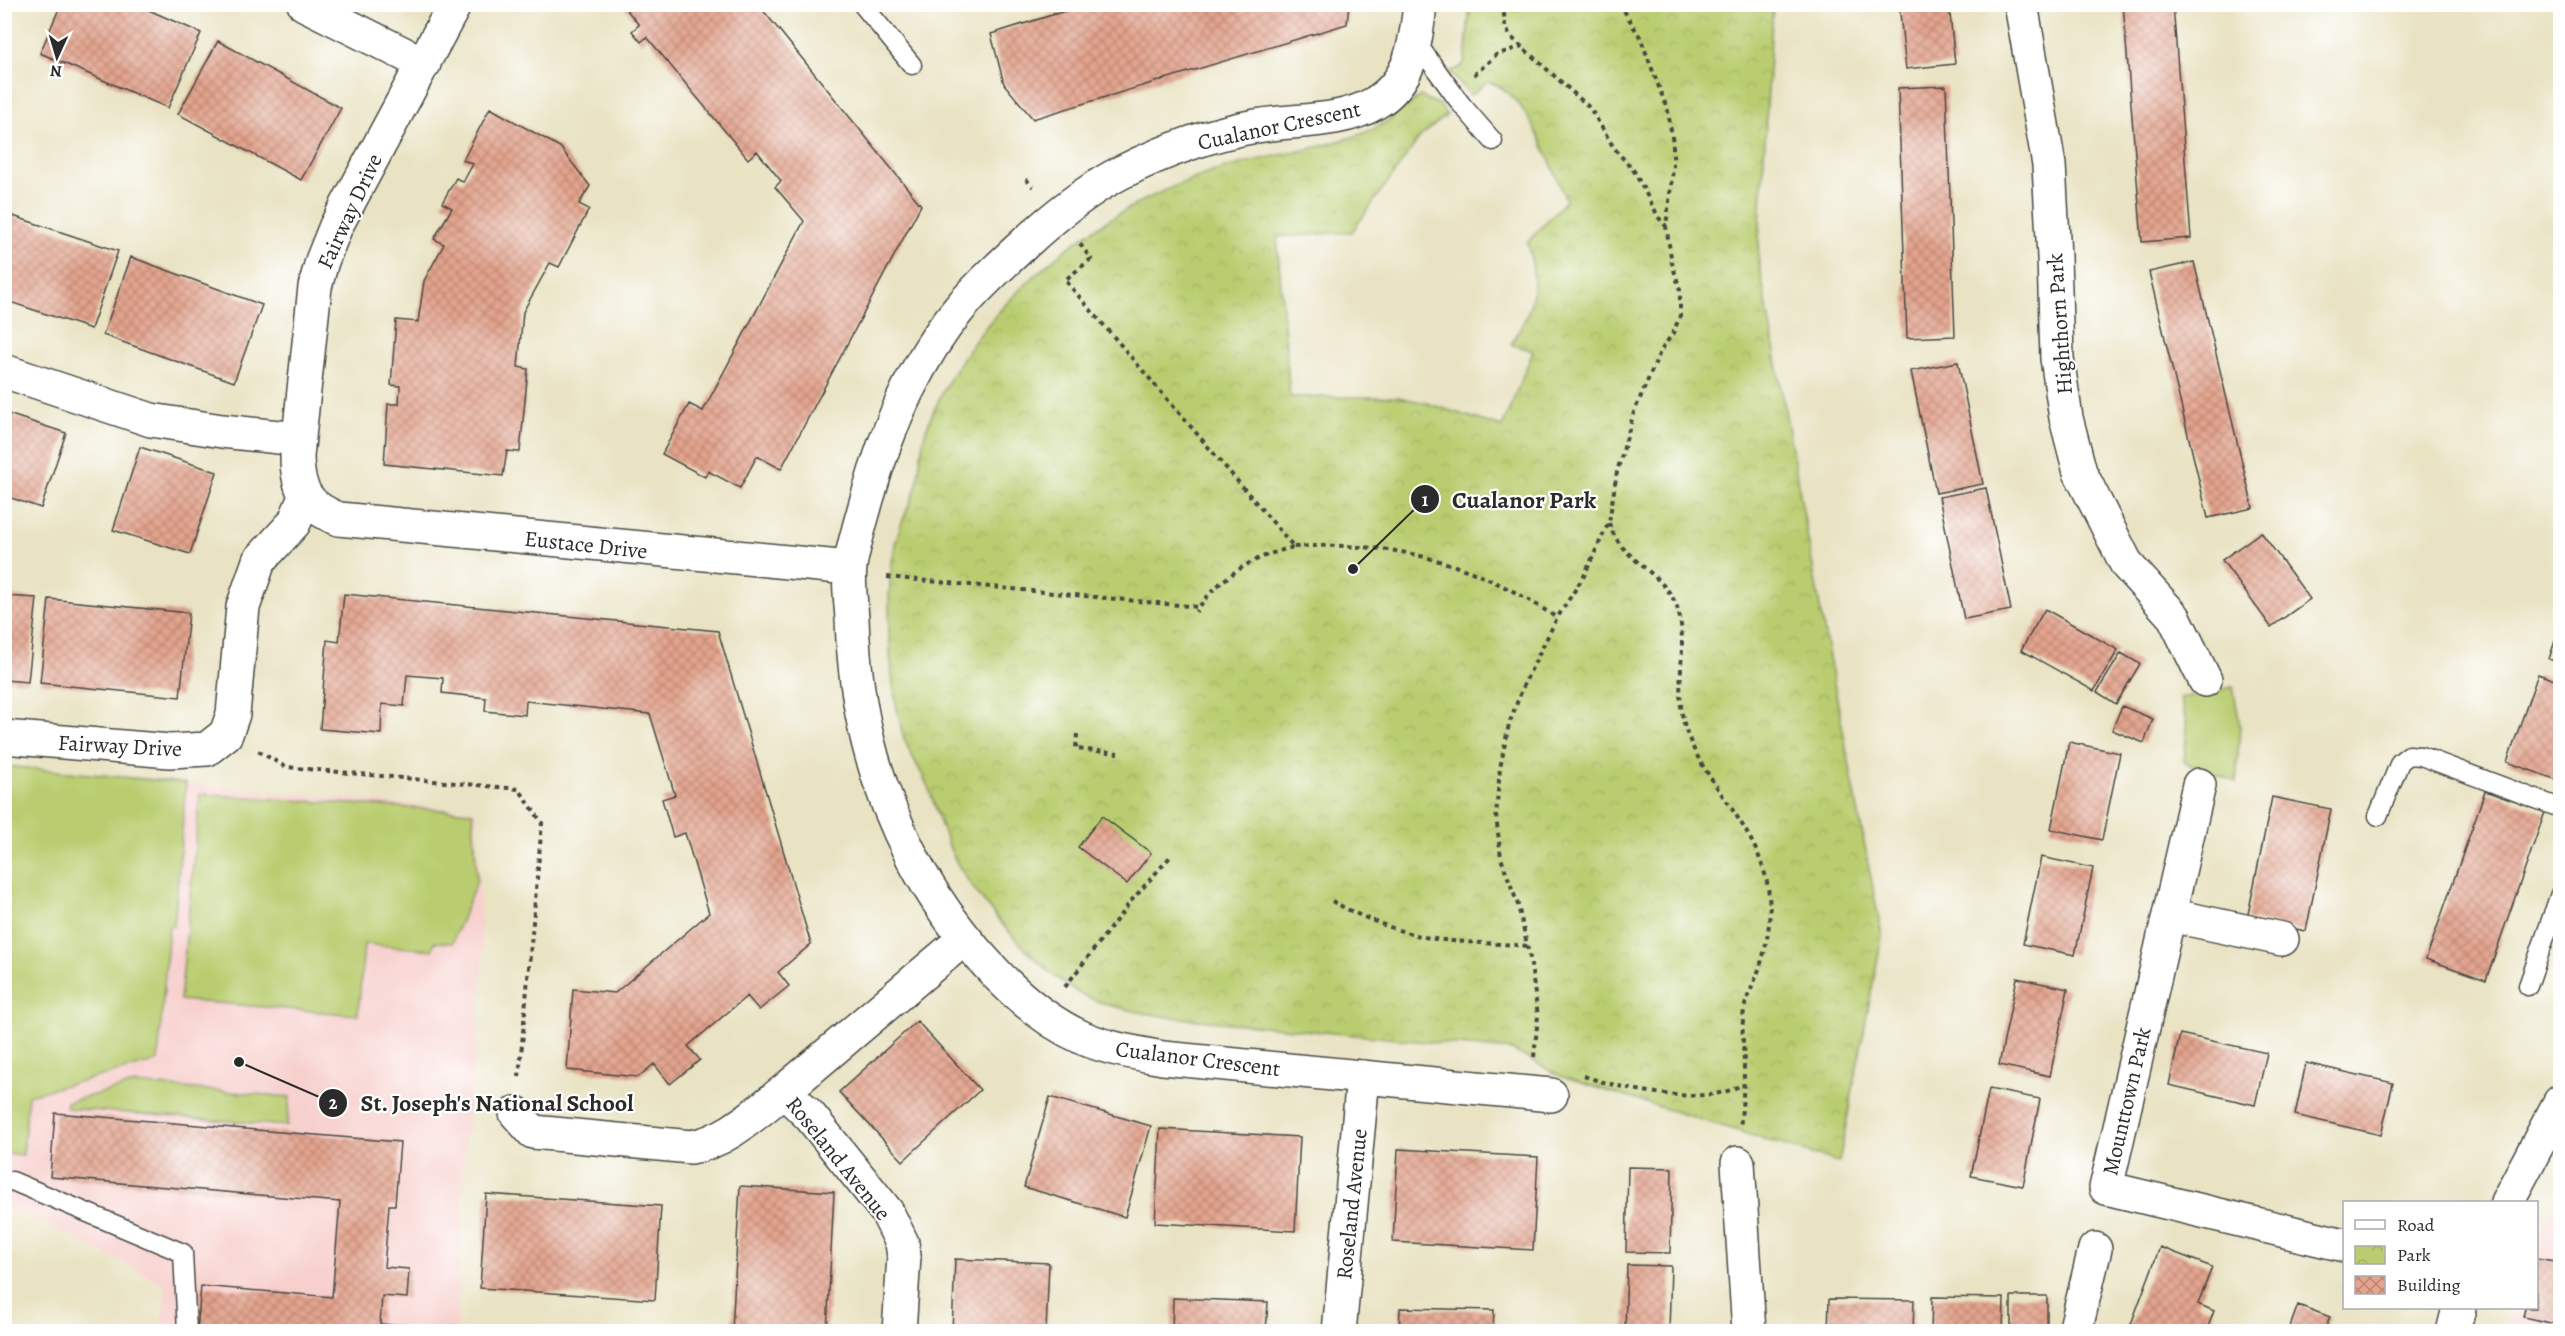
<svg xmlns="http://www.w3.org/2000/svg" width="2565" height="1336" font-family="Alegreya,serif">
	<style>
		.built { fill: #f7d0cd }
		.grass { fill: #b9cd70; stroke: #727c4e; stroke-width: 1.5 }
		.park { fill: url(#park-crowns); stroke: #727c4e; stroke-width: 1.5 }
		.building { fill: url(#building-cross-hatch) }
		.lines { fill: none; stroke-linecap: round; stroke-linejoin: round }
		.service-casing { stroke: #484742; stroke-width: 21 }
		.minor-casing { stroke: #484742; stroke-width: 36 }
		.secondary-casing { stroke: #484742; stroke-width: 36 }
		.path { stroke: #484742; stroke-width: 4; stroke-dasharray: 4.5 4.5; stroke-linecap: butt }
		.service { stroke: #fff; stroke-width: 18 }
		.minor { stroke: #fff; stroke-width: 33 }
		.secondary { stroke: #fff; stroke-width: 33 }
		.labels { text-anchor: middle; stroke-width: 4.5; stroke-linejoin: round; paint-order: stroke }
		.street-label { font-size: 22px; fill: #2b2b2b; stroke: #fff }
		.leader { fill: none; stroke: #2b2b2b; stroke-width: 2 }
		.callout-dot { fill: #2b2b2b; stroke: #fff; stroke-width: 2 }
		.mark-label { font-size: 18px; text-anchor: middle; font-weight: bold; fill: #fff }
		.callout-label { font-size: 24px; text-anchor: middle; font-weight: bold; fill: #2b2b2b; stroke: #fff; stroke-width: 4.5; stroke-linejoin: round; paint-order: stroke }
	</style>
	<defs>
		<pattern id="park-crowns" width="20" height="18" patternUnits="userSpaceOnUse" patternTransform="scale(1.5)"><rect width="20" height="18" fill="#b9cd70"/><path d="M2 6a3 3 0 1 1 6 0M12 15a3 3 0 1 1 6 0" fill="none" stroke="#9fb061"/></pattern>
		<pattern id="building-cross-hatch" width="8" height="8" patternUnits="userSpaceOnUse" patternTransform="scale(1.5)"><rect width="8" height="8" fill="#e4a48e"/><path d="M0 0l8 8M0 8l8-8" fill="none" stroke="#b98674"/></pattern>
	</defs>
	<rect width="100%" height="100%" fill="#fff"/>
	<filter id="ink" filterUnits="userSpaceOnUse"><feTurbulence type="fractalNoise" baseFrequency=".0167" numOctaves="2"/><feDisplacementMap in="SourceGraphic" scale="12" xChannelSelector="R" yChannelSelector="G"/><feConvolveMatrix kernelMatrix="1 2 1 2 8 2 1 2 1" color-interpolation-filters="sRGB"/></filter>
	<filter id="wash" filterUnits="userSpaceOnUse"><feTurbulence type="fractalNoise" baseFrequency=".008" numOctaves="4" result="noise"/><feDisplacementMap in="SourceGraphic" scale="24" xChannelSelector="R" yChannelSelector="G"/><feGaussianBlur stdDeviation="1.35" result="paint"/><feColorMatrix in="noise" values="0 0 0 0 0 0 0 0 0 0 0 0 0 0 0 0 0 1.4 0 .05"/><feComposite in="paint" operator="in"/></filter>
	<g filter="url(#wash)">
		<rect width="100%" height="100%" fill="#e9e3c3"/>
		<path class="built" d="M 4,766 L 476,811 L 483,965 L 464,1159 L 457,1331 L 161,1331 L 166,1285 L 25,1213 L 5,1209 L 10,1163 L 4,1162 Z
			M 2560,1198 L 2560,1331 L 2506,1322 L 2511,1308 L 2536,1308 L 2537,1237 Z"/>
		<path class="grass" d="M 2233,687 L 2240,725 L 2236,782 L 2184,762 L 2187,726 L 2180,698 Z
			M 5,766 L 186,783 L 174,926 L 169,926 L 158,1061 L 28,1095 L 23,1155 L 4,1153 Z
			M 200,794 L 473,812 L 477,881 L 452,943 L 434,942 L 432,950 L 364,944 L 358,1015 L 180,1000 Z
			M 135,1084 L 290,1097 L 287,1126 L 66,1108 L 67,1102 Z"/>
		<path class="park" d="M 1470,5 L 1773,5 L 1758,257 L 1826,641 L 1882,936 L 1839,1162 L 1562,1077 L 1512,1050 L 1168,1017 C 1137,1012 1105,1007 1077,992 C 1038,970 981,903 958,865 C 946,844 939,818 931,795 C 924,772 906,752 901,728 C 888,675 884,593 896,540 C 901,520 912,502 917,483 C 921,465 920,447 926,430 C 963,328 1060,239 1157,194 C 1191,178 1229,165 1266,158 C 1299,151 1332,145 1364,133 C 1385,125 1403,110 1420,96 L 1440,105 L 1447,115 L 1420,137 L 1352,232 L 1277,237 L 1290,397 L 1398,397 L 1426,403 L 1502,427 L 1533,351 L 1511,344 C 1534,309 1540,284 1527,243 L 1566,200 C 1551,166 1528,91 1488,82 L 1471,95 L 1449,72 L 1461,67 L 1465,61 Z"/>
		<g id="blocks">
			<path class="building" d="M 61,4 L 135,4 L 201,33 L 168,108 L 40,53 Z
				M 622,4 L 758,4 L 921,205 L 781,469 L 757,456 L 740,488 L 708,471 L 705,477 L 662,454 L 689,404 L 703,411 L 804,221 L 775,187 L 781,181 L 757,151 L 748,159 L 647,37 L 641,42 L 632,31 L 639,25 Z
				M 1087,4 L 1349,4 L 1347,24 L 1033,119 L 1004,84 L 991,34 Z
				M 1899,4 L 1949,4 L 1955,64 L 1906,69 Z
				M 2123,4 L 2173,4 L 2191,238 L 2142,242 Z
				M 218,41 L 341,108 L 301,180 L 178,114 Z
				M 1946,86 L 1955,336 L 1907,338 L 1898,88 Z
				M 490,108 L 560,147 L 590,186 L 579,204 L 589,209 L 559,267 L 550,263 L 523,312 L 518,367 L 528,369 L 520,452 L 507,451 L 503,476 L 384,464 L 388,404 L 399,404 L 400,386 L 391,385 L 396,320 L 418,322 L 424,281 L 444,244 L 434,239 L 452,208 L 442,203 L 456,178 L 463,182 L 473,164 L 463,160 Z
				M 4,213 L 118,251 L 91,329 L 4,300 Z
				M 131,257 L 262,305 L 234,382 L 103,335 Z
				M 2194,262 L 2253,508 L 2208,518 L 2149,272 Z
				M 1958,362 L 1983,484 L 1936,493 L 1911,371 Z
				M 5,413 L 66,433 L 41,508 L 5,496 Z
				M 140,447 L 217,472 L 190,554 L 113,530 Z
				M 1986,488 L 2011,610 L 1964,619 L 1939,497 Z
				M 2261,532 L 2310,599 L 2271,627 L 2222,560 Z
				M 344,594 L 718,631 L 811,944 L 778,972 L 789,986 L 759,1010 L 747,996 L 688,1046 L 700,1060 L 670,1084 L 654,1064 L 638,1077 L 567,1070 L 573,989 L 615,993 L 709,913 L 685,833 L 673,837 L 662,799 L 675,795 L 650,714 L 526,701 L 525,715 L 485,711 L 486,698 L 442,693 L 443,678 L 407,675 L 404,706 L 382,704 L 381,734 L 320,729 L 327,640 L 339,642 Z
				M 4,596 L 37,598 L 28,682 L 4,680 Z
				M 49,599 L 189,613 L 180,697 L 40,683 Z
				M 2045,609 L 2118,650 L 2094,691 L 2021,650 Z
				M 2560,626 L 2560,663 L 2549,659 Z
				M 2121,653 L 2140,664 L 2116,704 L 2097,692 Z
				M 2538,674 L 2560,682 L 2560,781 L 2507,762 Z
				M 2122,706 L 2153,719 L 2144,743 L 2112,730 Z
				M 2069,742 L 2120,753 L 2102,840 L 2051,829 Z
				M 2485,791 L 2545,812 L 2486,980 L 2426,959 Z
				M 2272,797 L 2331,809 L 2306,931 L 2247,919 Z
				M 1102,816 L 1151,853 L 1127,884 L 1078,847 Z
				M 2041,857 L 2093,868 L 2075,955 L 2023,944 Z
				M 2017,978 L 2068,989 L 2050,1076 L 1999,1065 Z
				M 917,1021 L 980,1090 L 903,1161 L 839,1092 Z
				M 2180,1034 L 2267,1053 L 2255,1105 L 2169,1085 Z
				M 2306,1063 L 2393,1083 L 2381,1135 L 2295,1115 Z
				M 1989,1089 L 2040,1099 L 2023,1186 L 1971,1176 Z
				M 1050,1097 L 1151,1126 L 1125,1217 L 1024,1187 Z
				M 55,1113 L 400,1142 L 395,1205 L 389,1205 L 384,1267 L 409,1269 L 407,1298 L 382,1296 L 380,1324 L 403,1326 L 402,1332 L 197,1332 L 201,1286 L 332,1297 L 340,1202 L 50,1177 Z
				M 1160,1129 L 1300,1137 L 1295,1231 L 1155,1223 Z
				M 1398,1149 L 1538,1157 L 1533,1250 L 1393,1242 Z
				M 1628,1167 L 1672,1168 L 1670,1253 L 1626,1252 Z
				M 740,1186 L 834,1192 L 827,1332 L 732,1332 Z
				M 486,1194 L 661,1206 L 655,1300 L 480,1288 Z
				M 2160,1247 L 2212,1267 L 2198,1304 L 2214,1311 L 2206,1332 L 2128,1332 Z
				M 2536,1258 L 2560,1262 L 2560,1325 L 2523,1317 L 2525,1308 L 2536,1308 Z
				M 955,1259 L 1049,1263 L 1046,1332 L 952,1332 Z
				M 1627,1265 L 1671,1266 L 1669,1332 L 1625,1332 Z
				M 2011,1296 L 2047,1296 L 2047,1332 L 2011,1332 Z
				M 1932,1297 L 2004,1298 L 2003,1332 L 1931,1332 Z
				M 1173,1298 L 1268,1302 L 1266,1332 L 1172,1332 Z
				M 1829,1299 L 1914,1300 L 1913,1332 L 1828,1332 Z
				M 2298,1305 L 2330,1317 L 2324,1332 L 2288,1332 Z
				M 1400,1308 L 1494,1310 L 1493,1332 L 1399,1332 Z"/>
		</g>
	</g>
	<g filter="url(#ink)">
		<use href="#blocks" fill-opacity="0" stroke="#484742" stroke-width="1.5"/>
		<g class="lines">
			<g class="service-casing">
				<path id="service" d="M 862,4 L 912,65
					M 1416,42 L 1461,104 L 1493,141
					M 2378,816 L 2400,762 L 2409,755 L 2421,756 L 2560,808
					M 2528,986 L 2560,894
					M 4,1181 L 12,1181 L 183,1253 L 187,1332"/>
			</g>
			<g class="minor-casing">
				<path id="minor" d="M 304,4 L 424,64
					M 455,4 L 336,226 L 322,261 L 315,287 L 297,456 C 297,490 307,507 339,519 L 850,568
					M 1420,4 C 1416,43 1411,82 1375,103 C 1340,124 1294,119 1256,126 C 1210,134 1162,152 1120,173 C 1084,192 1053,217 1023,245 C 1001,265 978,286 959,309 C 913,364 886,432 867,499 C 861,521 854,543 850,566 C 848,583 851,601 852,619 C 855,707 872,780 913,859 C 947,924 1014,1008 1083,1038 C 1109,1049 1136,1053 1163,1058 L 1551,1095
					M 2021,4 L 2049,165 L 2054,257 L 2057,358 L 2066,418 L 2080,472 L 2127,565 L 2174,617 L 2205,680
					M 4,371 L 151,420 L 222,431 L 298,439
					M 4,737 L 170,751 L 207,749 L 226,734 L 233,714 L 243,607 L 259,561 L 294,523 L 305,497
					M 2199,785 L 2106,1188 L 2344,1245
					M 2169,915 L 2282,939
					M 516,1113 L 533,1132 L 691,1147 C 728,1141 755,1113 784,1091
					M 1738,1163 L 1749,1332
					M 899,1332 L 904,1256 L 902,1243 L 887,1212 L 810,1116 L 784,1091 L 965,938
					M 1339,1332 L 1363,1077
					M 2075,1332 L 2095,1249"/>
			</g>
			<g class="secondary-casing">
				<path id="secondary" d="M 2507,1202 L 2560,1102
					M 2453,1332 L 2459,1308"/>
			</g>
			<path class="path" d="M 1050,4 L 1054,15
				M 1503,4 L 1505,25 L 1510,36 L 1590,108 L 1614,148 L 1634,171 L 1659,218 L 1666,226
				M 1474,75 L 1496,55 L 1522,46
				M 1026,179 L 1033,187
				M 1080,244 L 1091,259 L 1065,280 L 1294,547 C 1254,556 1218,577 1196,612
				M 1609,523 C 1620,561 1666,572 1678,610 C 1688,645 1675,682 1683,719 C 1696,776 1748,814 1765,874 C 1774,905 1769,942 1758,972 C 1754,984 1746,998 1744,1010 C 1741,1030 1744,1050 1744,1069 C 1744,1089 1742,1109 1740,1128
				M 1294,547 C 1393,540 1475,562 1557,618
				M 887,577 L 1199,607
				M 1077,734 L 1076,749 L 1118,753
				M 258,751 L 286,767 L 519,789 L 542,823 L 519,1077
				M 1332,901 C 1362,918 1400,933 1435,939 C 1465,943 1496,943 1527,946
				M 1065,987 L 1131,901 L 1170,857
				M 1534,1057 L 1538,1016 L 1530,958 L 1518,905 L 1501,858 L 1496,816 L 1500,768 L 1509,724 L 1524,684 L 1557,618 L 1584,576 L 1609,522 L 1617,472 L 1634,412 L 1660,352 L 1673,333 L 1680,316 L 1680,290 L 1672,263 L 1666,226 L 1673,169 L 1673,144 L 1668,111 L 1640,37 L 1620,4
				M 1584,1076 C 1620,1089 1709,1108 1742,1084"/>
			<use href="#service" class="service"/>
			<use href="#minor" class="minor"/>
			<use href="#secondary" class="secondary"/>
		</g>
	</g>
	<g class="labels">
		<g class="street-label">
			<text transform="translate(1279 125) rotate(-12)" y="8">Cualanor Crescent</text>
			<text transform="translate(349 211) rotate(-65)" y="8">Fairway Drive</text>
			<text transform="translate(2059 324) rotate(-94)" y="8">Highthorn Park</text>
			<text transform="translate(586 544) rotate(6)" y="8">Eustace Drive</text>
			<text transform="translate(120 745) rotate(3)" y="8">Fairway Drive</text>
			<text transform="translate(1198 1058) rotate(7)" y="8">Cualanor Crescent</text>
			<text transform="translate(2126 1101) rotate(-77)" y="8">Mounttown Park</text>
			<text transform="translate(839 1158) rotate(51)" y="8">Roseland Avenue</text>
			<text transform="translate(1351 1204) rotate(-84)" y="8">Roseland Avenue</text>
		</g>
	</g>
	<path class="leader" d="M1353 569L1425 499M239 1062L333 1103"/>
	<g class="callout-dot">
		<circle cx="1353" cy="569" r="6"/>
		<circle cx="239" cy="1062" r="6"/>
		<circle cx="1425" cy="499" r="15"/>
		<circle cx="333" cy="1103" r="15"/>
	</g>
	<g class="mark-label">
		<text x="1425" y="506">1</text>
		<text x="333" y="1109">2</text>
	</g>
	<g class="callout-label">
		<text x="1524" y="508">Cualanor Park</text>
		<text x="497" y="1111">St. Joseph's National School</text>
	</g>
	<rect width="2565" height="1336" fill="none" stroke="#fff" stroke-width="24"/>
	<rect x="2343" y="1201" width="195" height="108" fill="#ffffff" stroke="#aaaaaa" stroke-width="1.5"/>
	<rect x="2355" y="1220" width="30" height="9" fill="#ffffff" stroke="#aaaaaa" stroke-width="1.5"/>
	<text x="2397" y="1231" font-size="18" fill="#2b2b2b">Road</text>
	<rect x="2355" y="1246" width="30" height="18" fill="url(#park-crowns)" stroke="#aaaaaa" stroke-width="1.5"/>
	<text x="2397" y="1261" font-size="18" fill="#2b2b2b">Park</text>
	<rect x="2355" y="1276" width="30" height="18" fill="url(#building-cross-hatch)" stroke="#aaaaaa" stroke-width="1.5"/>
	<text x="2397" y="1291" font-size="18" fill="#2b2b2b">Building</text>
	<g transform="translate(57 57) rotate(184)" stroke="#ffffff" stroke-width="4.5" paint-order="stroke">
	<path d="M0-4.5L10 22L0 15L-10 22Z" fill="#2b2b2b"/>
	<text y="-9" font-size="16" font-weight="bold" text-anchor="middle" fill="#2b2b2b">N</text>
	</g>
</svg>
